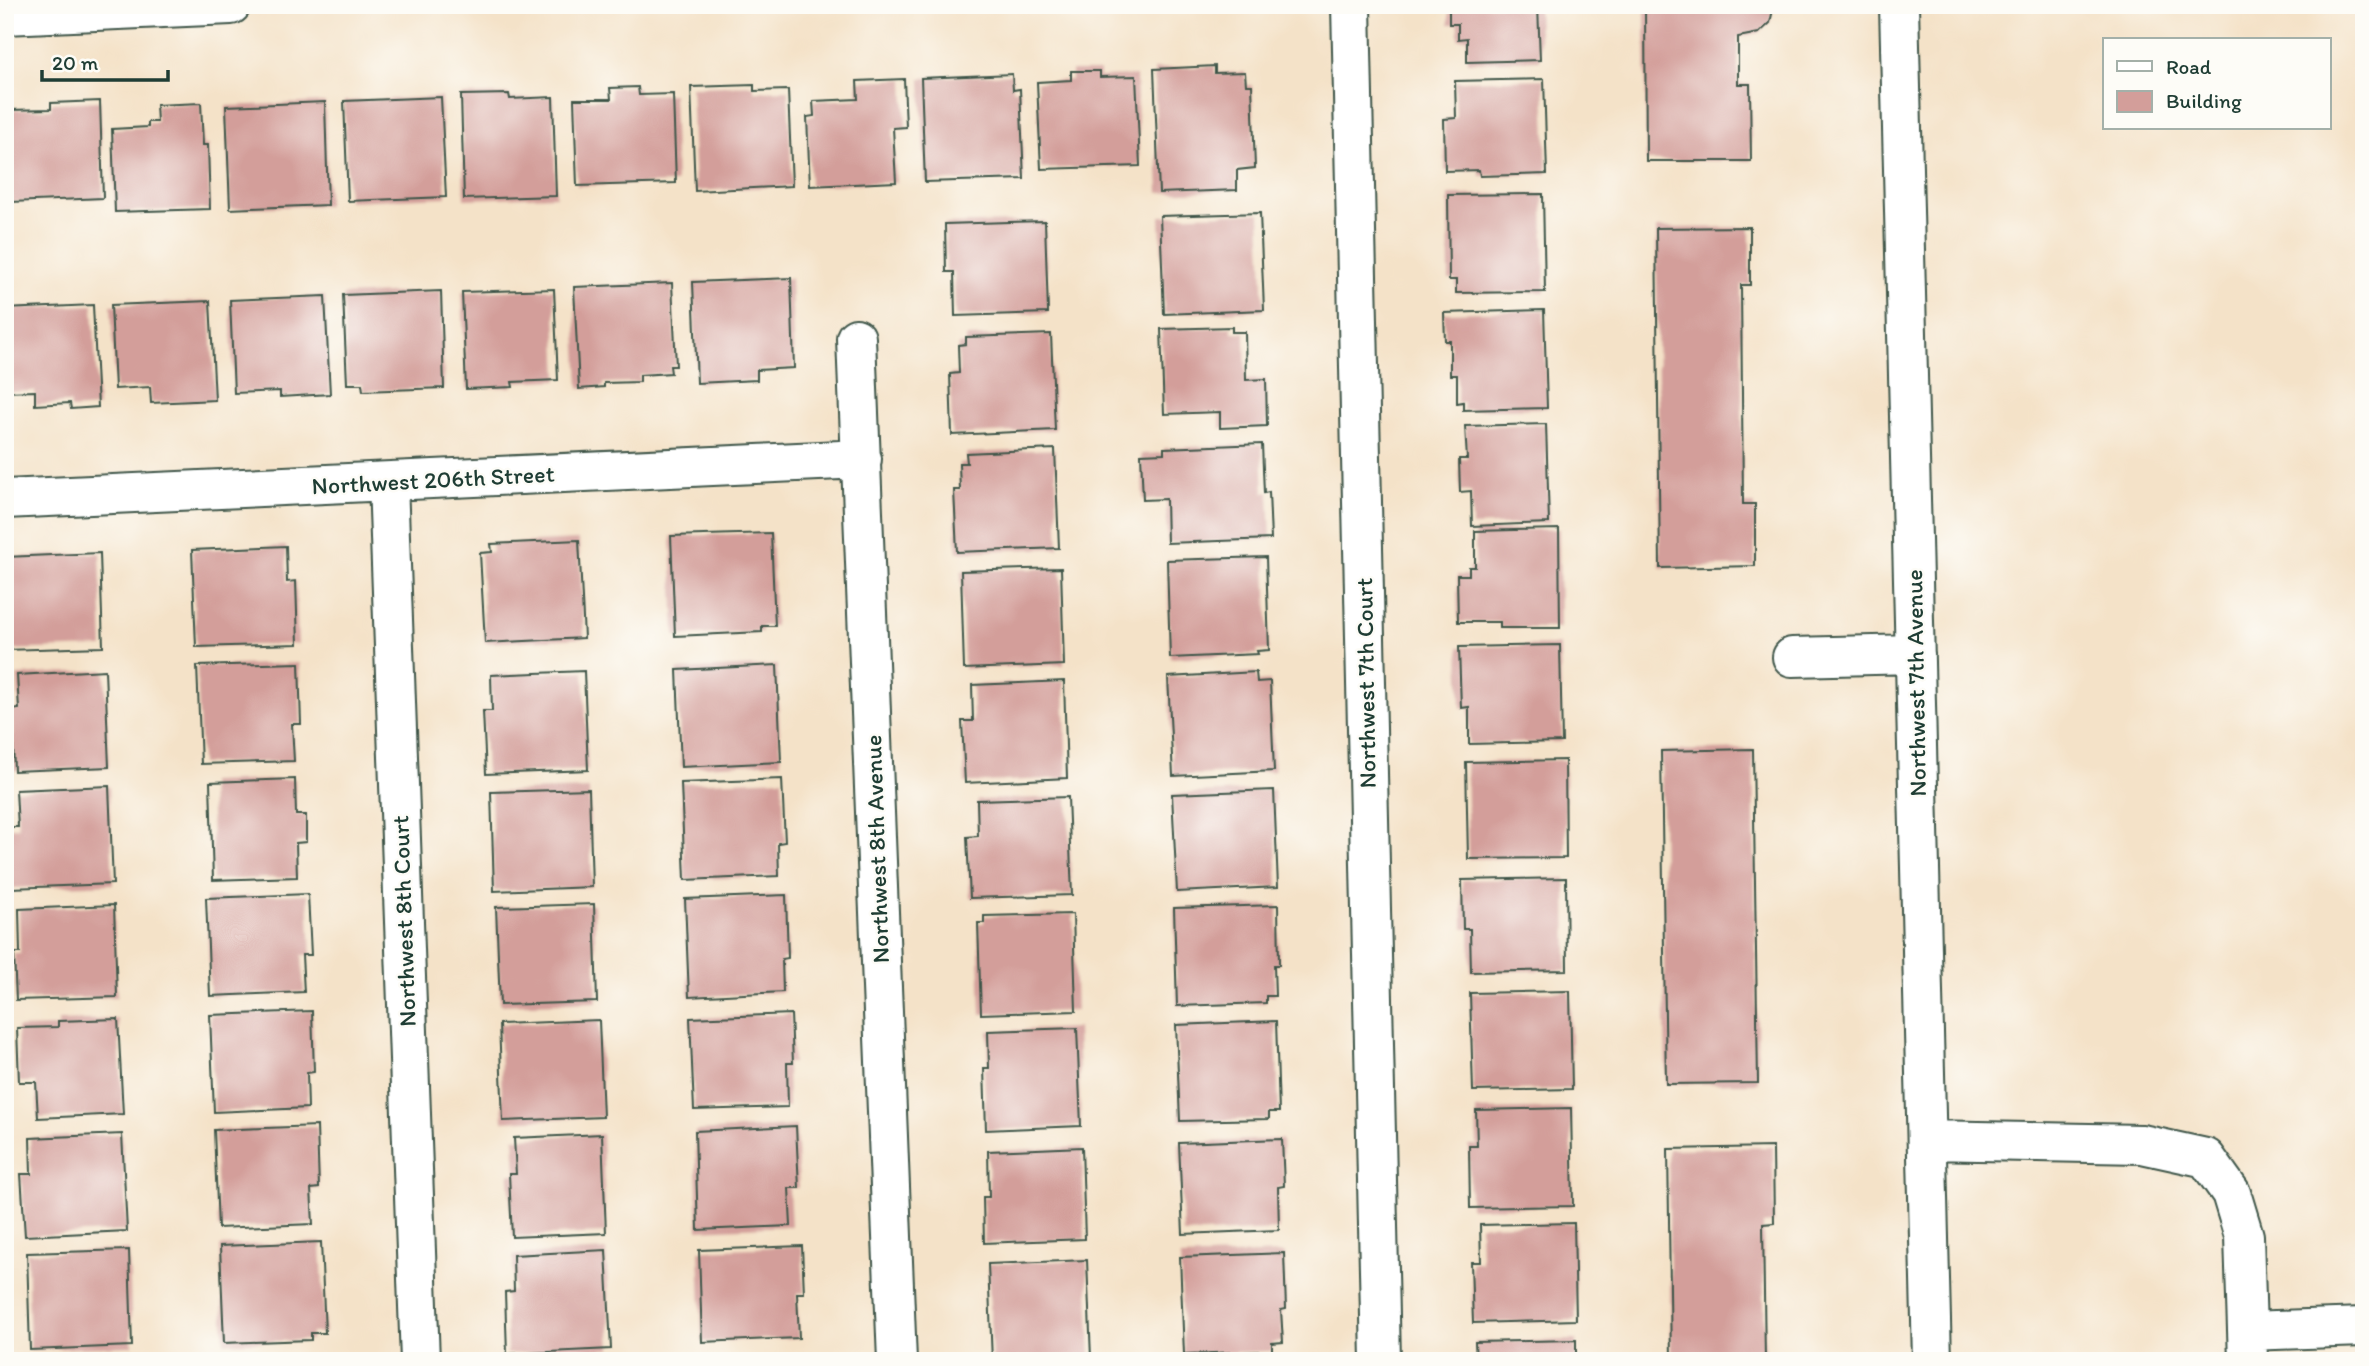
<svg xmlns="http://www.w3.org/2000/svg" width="2369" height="1366" font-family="Itim,sans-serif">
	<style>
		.building { fill: #d39e9a }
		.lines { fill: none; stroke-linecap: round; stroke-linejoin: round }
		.minor-casing { stroke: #3f564a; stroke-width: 42 }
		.minor { stroke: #fff; stroke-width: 38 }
		.labels { text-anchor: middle; stroke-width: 5; stroke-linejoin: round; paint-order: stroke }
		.street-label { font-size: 24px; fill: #1f3d34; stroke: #fdfcf7 }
	</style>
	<rect width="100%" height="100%" fill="#fdfcf7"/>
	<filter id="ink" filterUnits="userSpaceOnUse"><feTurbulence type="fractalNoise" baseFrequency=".0143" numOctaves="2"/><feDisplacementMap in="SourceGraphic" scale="14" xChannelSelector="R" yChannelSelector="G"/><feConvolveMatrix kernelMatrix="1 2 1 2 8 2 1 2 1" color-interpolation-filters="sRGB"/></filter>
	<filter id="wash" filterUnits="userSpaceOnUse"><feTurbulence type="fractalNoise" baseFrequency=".00686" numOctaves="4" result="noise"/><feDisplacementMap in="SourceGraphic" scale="28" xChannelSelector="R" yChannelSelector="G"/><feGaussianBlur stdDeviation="1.57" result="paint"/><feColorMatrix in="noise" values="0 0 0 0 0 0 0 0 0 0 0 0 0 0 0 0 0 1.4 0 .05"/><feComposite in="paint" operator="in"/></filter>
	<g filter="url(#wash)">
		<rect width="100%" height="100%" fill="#f4e2c8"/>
		<g id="blocks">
			<path class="building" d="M 1449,5 L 1538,5 L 1540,60 L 1467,62 L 1467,38 L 1458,39 L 1458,24 L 1449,24 Z
				M 1645,5 L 1774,5 L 1770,23 L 1759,33 L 1738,37 L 1738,84 L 1750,84 L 1751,161 L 1646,161 Z
				M 1215,66 L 1215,73 L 1245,72 L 1246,85 L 1252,85 L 1255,168 L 1237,170 L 1237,190 L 1159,193 L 1154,69 Z
				M 1071,71 L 1100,71 L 1100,77 L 1136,76 L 1140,166 L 1041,169 L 1037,82 L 1071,80 Z
				M 1012,74 L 1013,90 L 1020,89 L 1024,179 L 925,182 L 921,78 Z
				M 904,79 L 906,127 L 893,128 L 896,182 L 810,186 L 807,117 L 814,116 L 813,101 L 858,99 L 857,81 Z
				M 1544,79 L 1547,174 L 1480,176 L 1479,170 L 1445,171 L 1444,119 L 1456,118 L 1455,81 Z
				M 754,85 L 754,91 L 788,90 L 792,186 L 695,191 L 691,87 Z
				M 638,87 L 639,95 L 673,94 L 676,183 L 577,186 L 574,99 L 611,99 L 610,88 Z
				M 509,94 L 510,99 L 553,97 L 556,196 L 464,199 L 461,95 Z
				M 441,97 L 446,197 L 348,201 L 344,101 Z
				M 100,101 L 103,198 L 11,202 L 8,110 L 51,109 L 51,103 Z
				M 325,102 L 328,205 L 230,209 L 226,106 Z
				M 201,103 L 203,145 L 208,145 L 210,209 L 115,212 L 112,129 L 148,127 L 148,122 L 157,122 L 156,105 Z
				M 1543,194 L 1545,292 L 1456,293 L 1456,280 L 1449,280 L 1448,195 Z
				M 1260,213 L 1264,310 L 1164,314 L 1160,216 Z
				M 1045,221 L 1048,313 L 955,316 L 954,272 L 946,272 L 945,224 Z
				M 1750,227 L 1750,285 L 1741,285 L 1743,504 L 1755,504 L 1755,566 L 1660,568 L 1656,228 Z
				M 791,278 L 794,368 L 757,370 L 757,380 L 697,383 L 693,282 Z
				M 672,283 L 676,366 L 670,366 L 671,373 L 640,375 L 640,382 L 604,383 L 604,387 L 579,389 L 574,287 Z
				M 554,289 L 558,380 L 512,382 L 513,387 L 466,389 L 462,292 Z
				M 441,291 L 444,388 L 363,391 L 362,384 L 347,384 L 343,295 Z
				M 325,296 L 330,394 L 280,397 L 280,391 L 234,393 L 230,300 Z
				M 210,301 L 215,400 L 151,403 L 150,387 L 115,389 L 111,305 Z
				M 93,305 L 98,407 L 71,409 L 70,403 L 35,405 L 35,391 L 5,392 L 5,309 Z
				M 1544,310 L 1547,408 L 1463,410 L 1463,402 L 1457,403 L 1457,375 L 1450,375 L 1450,341 L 1445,341 L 1444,313 Z
				M 1232,327 L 1232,332 L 1245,332 L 1246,380 L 1266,379 L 1267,426 L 1220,428 L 1220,412 L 1164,414 L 1161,329 Z
				M 1051,334 L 1055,430 L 952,435 L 950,374 L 959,373 L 958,345 L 966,344 L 966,337 Z
				M 1546,424 L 1549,523 L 1472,526 L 1471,491 L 1460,492 L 1459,459 L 1467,459 L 1465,426 Z
				M 1262,444 L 1264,493 L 1269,492 L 1271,539 L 1167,543 L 1166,499 L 1143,500 L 1141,454 L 1164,453 L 1164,448 Z
				M 1055,449 L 1059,548 L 957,552 L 954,490 L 960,490 L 959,463 L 967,463 L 966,453 Z
				M 1559,529 L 1560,628 L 1500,628 L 1500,622 L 1458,622 L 1457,575 L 1469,575 L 1469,567 L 1475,567 L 1475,531 Z
				M 771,533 L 775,626 L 762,626 L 762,632 L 675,636 L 671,536 Z
				M 579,540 L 584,638 L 485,643 L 480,553 L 492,552 L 491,544 Z
				M 286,546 L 287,582 L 296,581 L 298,644 L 196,647 L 192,550 Z
				M 100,553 L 103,647 L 5,650 L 5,557 Z
				M 1266,557 L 1269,650 L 1257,651 L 1258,654 L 1170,658 L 1167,560 Z
				M 1061,568 L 1064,665 L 964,669 L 961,571 Z
				M 1560,645 L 1562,742 L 1469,744 L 1469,707 L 1461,708 L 1459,647 Z
				M 299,663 L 301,724 L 292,724 L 294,761 L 201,764 L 197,666 Z
				M 777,665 L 781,762 L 681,767 L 677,670 Z
				M 105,670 L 109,767 L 14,771 L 12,710 L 19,709 L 17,675 Z
				M 584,671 L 588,770 L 486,774 L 483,711 L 492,711 L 491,675 Z
				M 1256,672 L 1257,682 L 1270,681 L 1274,771 L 1173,776 L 1168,677 Z
				M 1064,681 L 1067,778 L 965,783 L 962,721 L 973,721 L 972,685 Z
				M 1753,749 L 1758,1083 L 1666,1084 L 1661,751 Z
				M 1565,760 L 1566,858 L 1468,859 L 1466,762 Z
				M 295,779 L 296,815 L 306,815 L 306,842 L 296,843 L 297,877 L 213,880 L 210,782 Z
				M 782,779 L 785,842 L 778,843 L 779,876 L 685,880 L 681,783 Z
				M 109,786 L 113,884 L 11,888 L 9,827 L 18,827 L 16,790 Z
				M 589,789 L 592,887 L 494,891 L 491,792 Z
				M 1274,790 L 1278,887 L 1177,892 L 1172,794 Z
				M 1068,797 L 1072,895 L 970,898 L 967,837 L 978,836 L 977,800 Z
				M 1566,878 L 1567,970 L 1471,972 L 1470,929 L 1463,929 L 1462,880 Z
				M 308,894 L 311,955 L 302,955 L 304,992 L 210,996 L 206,898 Z
				M 786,895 L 788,958 L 782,959 L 783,992 L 689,997 L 685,899 Z
				M 594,904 L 597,1002 L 500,1005 L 496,907 Z
				M 114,905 L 117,997 L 16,1000 L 14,953 L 20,953 L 19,909 Z
				M 1278,905 L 1279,965 L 1274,965 L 1275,996 L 1266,996 L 1266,1003 L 1177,1006 L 1174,908 Z
				M 1073,914 L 1076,1011 L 981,1014 L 978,923 L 984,923 L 984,916 Z
				M 1570,991 L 1572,1089 L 1473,1091 L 1470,993 Z
				M 312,1011 L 314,1072 L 307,1073 L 308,1108 L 214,1112 L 210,1015 Z
				M 791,1014 L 793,1063 L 787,1063 L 788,1107 L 694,1110 L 690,1018 Z
				M 118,1019 L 123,1114 L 38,1118 L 36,1082 L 19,1082 L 17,1028 L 58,1027 L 58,1021 Z
				M 599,1020 L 603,1117 L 503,1121 L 499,1024 Z
				M 1276,1021 L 1279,1112 L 1269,1112 L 1269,1119 L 1180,1121 L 1176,1025 Z
				M 1077,1028 L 1081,1126 L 986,1130 L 984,1068 L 989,1068 L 988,1031 Z
				M 1571,1108 L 1573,1206 L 1470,1208 L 1469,1146 L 1477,1146 L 1476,1110 Z
				M 317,1126 L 319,1188 L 311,1189 L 313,1224 L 218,1228 L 214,1130 Z
				M 796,1126 L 799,1188 L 789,1188 L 791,1226 L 698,1230 L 695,1131 Z
				M 122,1134 L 127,1231 L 25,1236 L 21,1174 L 31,1174 L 30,1138 Z
				M 602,1134 L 606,1233 L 512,1237 L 509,1174 L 516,1174 L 514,1138 Z
				M 1282,1139 L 1284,1186 L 1278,1187 L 1279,1230 L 1183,1234 L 1179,1143 Z
				M 1082,1147 L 1085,1239 L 984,1243 L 983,1197 L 989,1197 L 988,1151 Z
				M 1773,1147 L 1774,1223 L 1763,1224 L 1765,1361 L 1671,1361 L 1668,1149 Z
				M 1574,1223 L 1576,1320 L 1473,1323 L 1471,1262 L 1481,1262 L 1480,1225 Z
				M 321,1242 L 325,1333 L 311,1333 L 311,1340 L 224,1343 L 220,1246 Z
				M 802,1246 L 804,1293 L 797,1293 L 799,1338 L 702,1342 L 699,1250 Z
				M 129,1250 L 132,1346 L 30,1350 L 27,1253 Z
				M 606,1250 L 611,1349 L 507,1354 L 505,1292 L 514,1291 L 513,1255 Z
				M 1284,1253 L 1286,1309 L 1281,1310 L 1283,1342 L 1272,1343 L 1272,1351 L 1184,1354 L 1180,1257 Z
				M 1087,1260 L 1091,1358 L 992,1361 L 988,1264 Z
				M 1576,1340 L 1576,1361 L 1476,1361 L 1475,1342 Z"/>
		</g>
	</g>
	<g filter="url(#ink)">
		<use href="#blocks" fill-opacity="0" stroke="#3f564a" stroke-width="2"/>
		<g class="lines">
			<g class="minor-casing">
				<path id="minor" d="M 1351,5 L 1381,1361
					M 1899,5 L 1932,1361
					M 5,15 L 231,5
					M 856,338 L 897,1361
					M 388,482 L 420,1361
					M 5,499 L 862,459
					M 1792,657 L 1915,654
					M 1927,1140 L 2142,1144 L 2206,1158 L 2231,1193 L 2244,1236 L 2248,1361
					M 2248,1331 L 2364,1327"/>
			</g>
			<use href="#minor" class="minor"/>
		</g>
	</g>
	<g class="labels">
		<g class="street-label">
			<text transform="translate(433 480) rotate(-3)" y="8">Northwest 206th Street</text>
			<text transform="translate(1366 683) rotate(-91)" y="8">Northwest 7th Court</text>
			<text transform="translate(1916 683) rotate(-91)" y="8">Northwest 7th Avenue</text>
			<text transform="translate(877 849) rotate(-92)" y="8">Northwest 8th Avenue</text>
			<text transform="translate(404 921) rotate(-92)" y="8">Northwest 8th Court</text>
		</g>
	</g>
	<rect width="2369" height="1366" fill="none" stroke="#fdfcf7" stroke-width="28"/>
	<rect x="2103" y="38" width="228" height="91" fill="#fdfcf7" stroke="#a4b0a9" stroke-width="2"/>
	<rect x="2117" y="61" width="35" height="10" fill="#ffffff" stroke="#a4b0a9" stroke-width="2"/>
	<text x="2166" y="74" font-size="21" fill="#1f3d34">Road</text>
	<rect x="2117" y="91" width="35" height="21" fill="#d39e9a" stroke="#a4b0a9" stroke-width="2"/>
	<text x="2166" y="108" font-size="21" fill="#1f3d34">Building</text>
	<path d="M42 70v10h126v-10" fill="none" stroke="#1f3d34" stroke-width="3.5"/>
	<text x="52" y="70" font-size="21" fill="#1f3d34" stroke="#fdfcf7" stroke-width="5" paint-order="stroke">20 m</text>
</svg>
